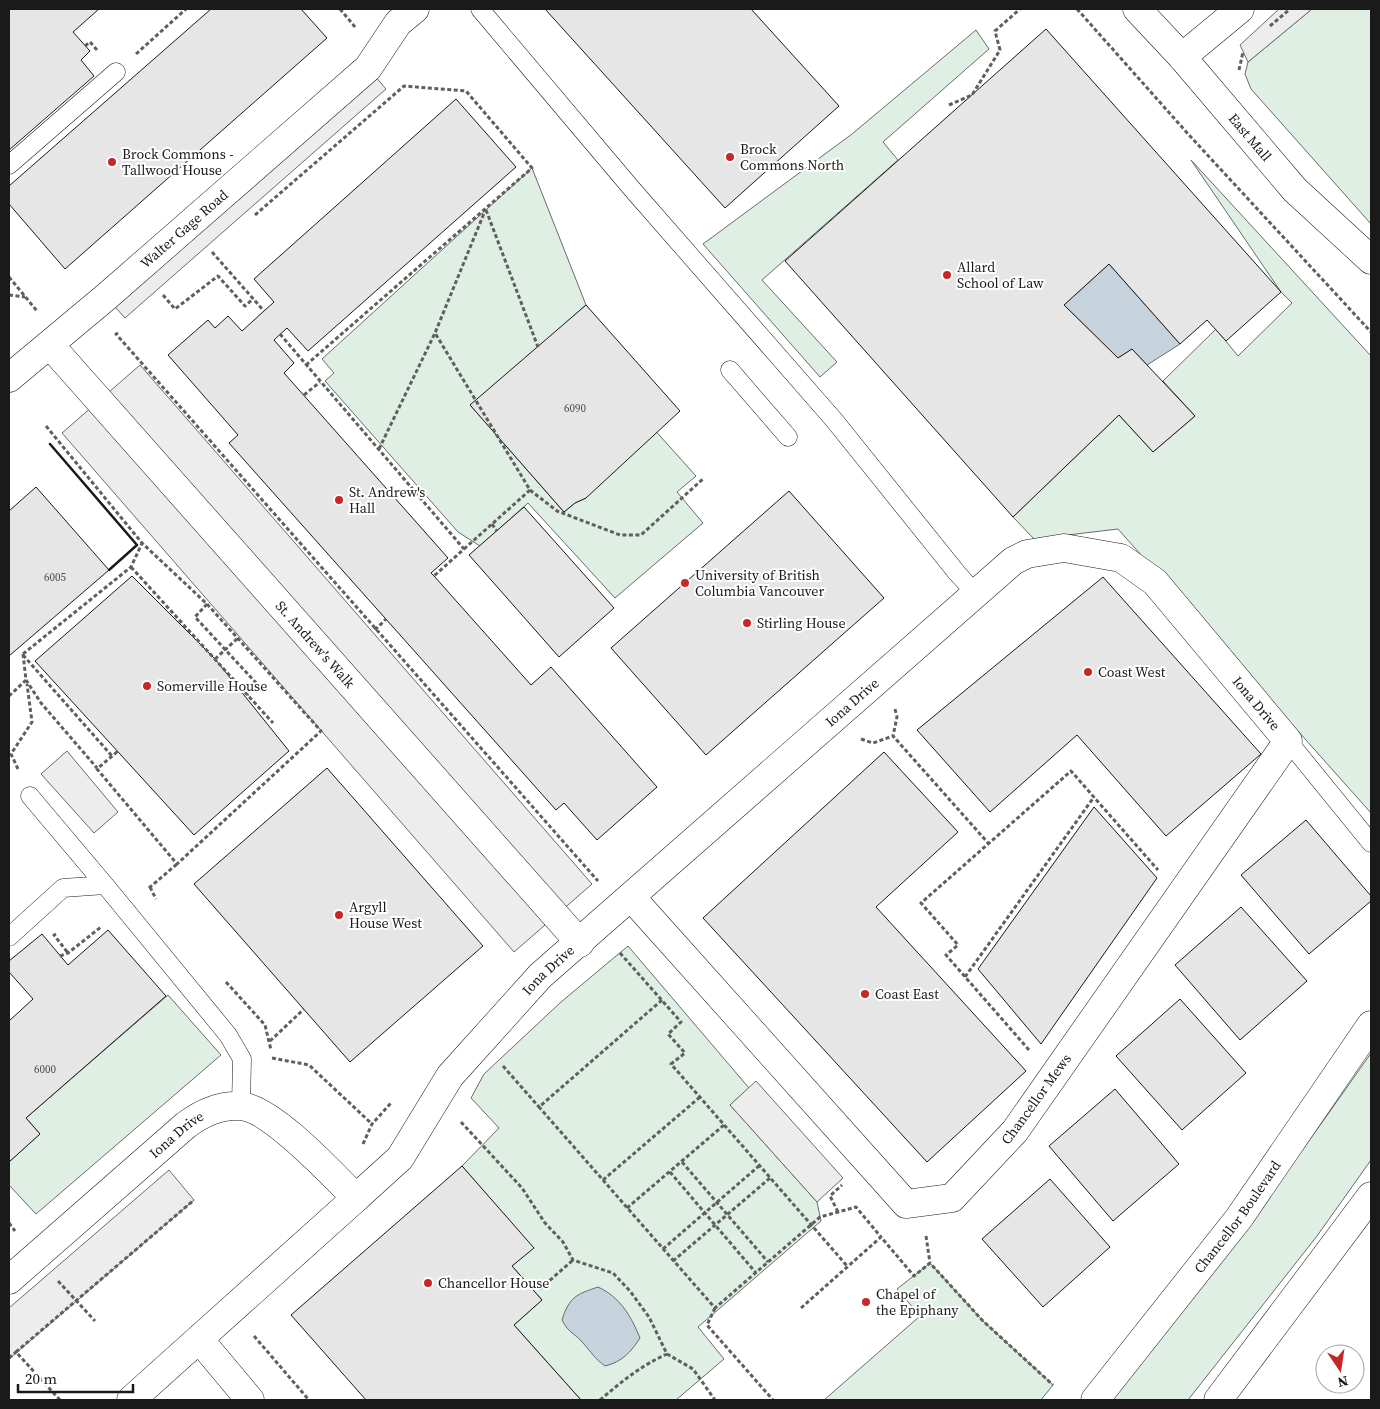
<svg xmlns="http://www.w3.org/2000/svg" width="1380" height="1409" font-family="'Source Serif 4',serif">
	<style>
		.green { fill: #e0efe3; stroke: #6a6a6a }
		.parking { fill: #ededed; stroke: #6a6a6a }
		.water { fill: #c6d2dc; stroke: #6a6a6a }
		.building { fill: #e6e6e6; stroke: #1a1a1a }
		.lines { fill: none; stroke-linecap: round; stroke-linejoin: round }
		.lane-casing { stroke: #1a1a1a; stroke-width: 19 }
		.street-casing { stroke: #1a1a1a; stroke-width: 29 }
		.secondary-casing { stroke: #1a1a1a; stroke-width: 29 }
		.path { stroke: #5f5f5f; stroke-width: 3; stroke-dasharray: 4 2.5; stroke-linecap: butt }
		.lane { stroke: #fff; stroke-width: 18 }
		.street { stroke: #fff; stroke-width: 28 }
		.secondary { stroke: #fff; stroke-width: 28 }
		.wall { stroke: #1a1a1a; stroke-width: 2.5 }
		.poi-dot { fill: #c62828; stroke: #fff; stroke-width: 2 }
		.labels { text-anchor: middle; stroke-width: 4; stroke-linejoin: round; paint-order: stroke }
		.number-label { font-size: 11px; fill: #4d4d4d }
		.street-label { font-size: 14px; fill: #1a1a1a; stroke: #fff }
		.poi-label { font-size: 14px; fill: #1a1a1a; stroke: #fff; text-anchor: start }
	</style>
	<rect width="100%" height="100%" fill="#fff"/>
	<path class="green" d="M 1312,9 L 1371,9 L 1371,224 L 1251,89 L 1245,74 L 1248,62 Z
		M 976,30 L 989,49 L 883,142 L 898,160 L 762,280 L 837,362 L 820,377 L 703,244 L 852,134 Z
		M 1191,160 L 1371,356 L 1371,813 L 1118,529 L 1034,539 L 1013,517 L 1119,415 L 1153,452 L 1195,416 L 1163,381 L 1216,329 L 1238,356 L 1292,303 L 1281,292 Z
		M 532,168 L 586,305 L 471,406 L 564,512 L 575,503 L 586,498 L 643,417 L 696,476 L 677,492 L 703,523 L 615,598 L 528,503 L 480,546 L 458,532 L 325,381 L 334,373 L 322,359 Z
		M 628,946 L 749,1088 L 730,1105 L 817,1202 L 821,1221 L 698,1327 L 724,1359 L 676,1400 L 581,1400 L 514,1325 L 542,1300 L 512,1266 L 533,1248 L 462,1166 L 499,1128 L 471,1098 L 484,1074 L 561,1002 Z
		M 168,995 L 221,1055 L 36,1214 L 9,1185 L 9,1162 L 40,1134 L 26,1118 Z
		M 1371,1053 L 1371,1160 L 1317,1236 L 1188,1400 L 1111,1400 C 1203,1288 1288,1172 1371,1053 Z
		M 930,1263 L 983,1321 L 1053,1385 L 1041,1400 L 824,1400 L 920,1316 L 897,1289 Z"/>
	<path class="parking" d="M 1279,9 L 1312,9 L 1248,62 L 1240,45 Z
		M 368,68 L 386,89 L 125,318 L 106,297 Z
		M 140,365 L 592,884 L 514,952 L 62,433 Z
		M 67,751 L 118,812 L 94,833 L 41,774 Z
		M 756,1081 L 843,1178 L 817,1202 L 730,1105 Z
		M 169,1170 L 194,1200 L 9,1359 L 9,1308 Z"/>
	<path class="water" d="M 1109,264 L 1180,344 L 1147,365 L 1132,349 L 1118,358 L 1064,305 Z
		M 598,1287 C 620,1297 631,1316 640,1338 C 631,1352 622,1362 605,1366 C 595,1359 591,1352 583,1343 C 575,1333 569,1334 562,1320 C 569,1297 577,1294 598,1287 Z"/>
	<path class="building" d="M 9,9 L 99,9 L 73,32 L 90,51 L 81,60 L 94,76 L 9,150 Z
		M 211,9 L 301,9 L 327,38 L 65,269 L 9,204 L 9,186 Z
		M 545,9 L 751,9 L 839,106 L 725,208 Z
		M 1046,29 L 1281,292 L 1226,341 L 1207,320 L 1180,344 L 1109,264 L 1064,305 L 1118,358 L 1132,349 L 1195,416 L 1153,452 L 1119,415 L 1013,517 L 785,261 Z
		M 456,99 L 516,167 L 308,351 L 287,328 L 274,340 L 294,363 L 284,373 L 448,558 L 431,573 L 434,576 L 531,685 L 551,667 L 657,787 L 597,840 L 564,803 L 556,810 L 229,443 L 238,435 L 168,355 L 208,320 L 215,328 L 228,316 L 242,331 L 264,311 L 274,302 L 254,279 Z
		M 586,305 L 680,411 L 586,498 L 575,503 L 564,512 L 470,405 Z
		M 36,487 L 109,570 L 9,656 L 9,511 Z
		M 789,491 L 884,598 L 706,755 L 611,648 Z
		M 524,507 L 614,608 L 559,657 L 469,555 Z
		M 132,576 L 215,659 L 289,751 L 194,835 L 35,661 Z
		M 1103,577 L 1261,754 L 1166,836 L 1077,735 L 990,812 L 917,730 Z
		M 884,752 L 958,832 L 876,907 L 1026,1071 L 927,1162 L 703,918 Z
		M 327,768 L 483,946 L 350,1062 L 194,884 Z
		M 1094,807 L 1157,878 L 1041,1044 L 978,969 Z
		M 1306,820 L 1371,896 L 1371,901 L 1309,954 L 1241,875 Z
		M 1241,907 L 1307,981 L 1240,1040 L 1175,965 Z
		M 108,930 L 166,996 L 26,1118 L 40,1134 L 9,1162 L 9,1021 L 33,999 L 9,972 L 9,961 L 42,934 L 68,965 Z
		M 1180,999 L 1246,1073 L 1182,1130 L 1116,1056 Z
		M 1115,1089 L 1179,1164 L 1113,1221 L 1049,1146 Z
		M 462,1166 L 534,1248 L 512,1266 L 542,1300 L 514,1325 L 581,1400 L 366,1400 L 291,1315 Z
		M 1050,1179 L 1110,1247 L 1043,1307 L 982,1239 Z"/>
	<g class="lines">
		<g class="lane-casing">
			<path id="lane" d="M 480,9 L 632,189 L 834,420 L 957,573 L 975,593
				M 9,165 L 116,72
				M 730,370 L 788,437
				M 1288,741 L 1371,843
				M 30,796 L 105,885
				M 9,937 L 63,888 L 105,885 L 228,1035 L 242,1059 L 241,1105"/>
		</g>
		<g class="street-casing">
			<g id="street">
				<path id="s1" d="M 1137,9 L 1182,57 L 1295,190 L 1371,260"/>
				<path d="M 1182,57 L 1240,9"/>
				<path id="s2" d="M 50,345 L 580,943"/>
				<path id="s3" d="M 9,378 L 106,297 L 368,68 L 398,23 L 415,9"/>
				<path id="s4" d="M 356,1198 L 400,1158 L 450,1076 L 540,976 L 1013,561 L 1027,554 L 1064,548 L 1121,558 L 1155,582 L 1288,741 L 1015,1131 L 952,1198 L 906,1204 L 631,897"/>
				<path id="s5" d="M 9,1280 L 186,1125 C 202,1113 219,1105 239,1106 C 270,1106 333,1175 356,1198 L 131,1400"/>
				<path d="M 199,1339 L 250,1400"/>
			</g>
		</g>
		<g class="secondary-casing">
			<g id="secondary">
				<path id="s6" d="M 1095,1400 L 1239,1218 L 1371,1025"/>
				<path d="M 1218,1400 L 1371,1196"/>
			</g>
		</g>
		<path class="path" d="M 340,9 L 355,27
			M 1077,9 L 1189,135 L 1371,332
			M 1270,26 L 1290,9
			M 85,46 L 90,42 L 97,50
			M 136,54 L 186,9
			M 1239,70 L 1243,52
			M 949,105 L 972,95 L 1000,50 L 995,31 L 1020,9
			M 486,210 L 538,347
			M 255,215 L 404,86 L 466,91 L 532,168 L 306,365
			M 212,252 L 264,311
			M 9,277 L 37,311
			M 9,295 L 25,297
			M 163,295 L 175,309 L 218,276 L 245,306 L 253,299
			M 118,333 L 116,334 L 598,881
			M 280,334 L 464,549 L 434,576
			M 304,395 L 320,382
			M 46,426 L 142,543 L 207,604 L 321,731 L 177,864 L 97,769 L 118,751
			M 379,449 L 435,333
			M 530,490 L 557,511 L 620,535 L 641,535 L 704,478
			M 492,524 L 497,531
			M 464,549 L 530,490 L 435,333 L 485,211
			M 131,567 L 273,723
			M 207,604 L 195,617 L 258,685 L 247,695
			M 375,630 L 386,619
			M 23,654 L 131,567 L 142,543
			M 23,654 L 26,680 L 41,703 L 97,768
			M 23,655 L 112,756
			M 215,659 L 238,638
			M 9,696 L 26,680
			M 895,709 L 897,717 L 893,736 L 989,844
			M 861,739 L 873,743 L 893,736
			M 18,769 L 11,754 L 32,722 L 27,684
			M 150,887 L 156,899
			M 149,888 L 177,864
			M 56,934 L 54,935 L 68,953
			M 620,953 L 681,1022 L 668,1034 L 685,1053 L 671,1064 L 848,1267
			M 60,956 L 68,953 L 101,927
			M 965,977 L 1094,797
			M 226,982 L 265,1025 L 271,1050
			M 662,1000 L 539,1107 L 715,1308 L 820,1217 L 856,1207 L 881,1237
			M 270,1041 L 304,1009
			M 1029,1050 L 946,955 L 958,945 L 921,903 L 1071,771 L 1158,870
			M 272,1058 L 309,1065 L 372,1124
			M 503,1066 L 539,1107
			M 461,1122 L 522,1188 L 545,1223 L 563,1242 L 573,1260 L 613,1273 L 630,1291 L 649,1317 L 667,1354 L 693,1369 L 715,1400
			M 363,1144 L 372,1124 L 391,1103
			M 682,1162 L 768,1262
			M 670,1172 L 756,1273
			M 603,1180 L 700,1097
			M 627,1208 L 724,1125
			M 838,1212 L 830,1196 L 842,1185
			M 9,1223 L 15,1231
			M 926,1236 L 930,1263
			M 663,1249 L 760,1165
			M 673,1261 L 770,1178
			M 58,1281 L 95,1321
			M 540,1289 L 573,1260
			M 715,1308 L 707,1325 L 773,1400
			M 801,1308 L 881,1237 L 914,1276 L 930,1263 L 983,1321 L 1053,1385
			M 254,1336 L 309,1400
			M 9,1358 L 16,1352
			M 60,1400 L 16,1352 L 194,1200
			M 600,1400 C 621,1382 642,1365 667,1354"/>
		<use href="#lane" class="lane"/>
		<use href="#street" class="street"/>
		<use href="#secondary" class="secondary"/>
		<path class="wall" d="M 50,444 L 137,545 L 109,570"/>
	</g>
	<g class="poi-dot">
		<circle cx="730" cy="157" r="5"/>
		<circle cx="112" cy="162" r="5"/>
		<circle cx="947" cy="275" r="5"/>
		<circle cx="339" cy="500" r="5"/>
		<circle cx="685" cy="583" r="5"/>
		<circle cx="747" cy="623" r="5"/>
		<circle cx="1088" cy="672" r="5"/>
		<circle cx="147" cy="686" r="5"/>
		<circle cx="339" cy="915" r="5"/>
		<circle cx="865" cy="994" r="5"/>
		<circle cx="428" cy="1283" r="5"/>
		<circle cx="866" cy="1302" r="5"/>
	</g>
	<g class="labels">
		<g class="number-label">
			<text x="575" y="412">6090</text>
			<text x="55" y="581">6005</text>
			<text x="45" y="1073">6000</text>
		</g>
		<g class="street-label">
			<text dy="5" stroke="none"><textPath href="#s1" startOffset="171">East Mall</textPath></text>
			<text dy="5" stroke="none"><textPath href="#s3" startOffset="230">Walter Gage Road</textPath></text>
			<text dy="5" stroke="none"><textPath href="#s2" startOffset="400">St. Andrew's Walk</textPath></text>
			<text dy="5" stroke="none"><textPath href="#s4" startOffset="705">Iona Drive</textPath></text>
			<text dy="5" stroke="none"><textPath href="#s4" startOffset="1230">Iona Drive</textPath></text>
			<text dy="5" stroke="none"><textPath href="#s4" startOffset="300">Iona Drive</textPath></text>
			<text transform="translate(1036 1099) rotate(-54)" y="5">Chancellor Mews</text>
			<text dy="5" stroke="none"><textPath href="#s5" startOffset="222">Iona Drive</textPath></text>
			<text dy="5" stroke="none"><textPath href="#s6" startOffset="232">Chancellor Boulevard</textPath></text>
		</g>
		<g class="poi-label">
			<text x="740" y="154">Brock<tspan x="740" dy="16">Commons North</tspan></text>
			<text x="122" y="159">Brock Commons -<tspan x="122" dy="16">Tallwood House</tspan></text>
			<text x="957" y="272">Allard<tspan x="957" dy="16">School of Law</tspan></text>
			<text x="349" y="497">St. Andrew's<tspan x="349" dy="16">Hall</tspan></text>
			<text x="695" y="580">University of British<tspan x="695" dy="16">Columbia Vancouver</tspan></text>
			<text x="757" y="628">Stirling House</text>
			<text x="1098" y="677">Coast West</text>
			<text x="157" y="691">Somerville House</text>
			<text x="349" y="912">Argyll<tspan x="349" dy="16">House West</tspan></text>
			<text x="875" y="999">Coast East</text>
			<text x="438" y="1288">Chancellor House</text>
			<text x="876" y="1299">Chapel of<tspan x="876" dy="16">the Epiphany</tspan></text>
		</g>
	</g>
	<rect width="1380" height="1409" fill="none" stroke="#1a1a1a" stroke-width="20"/>
	<g transform="translate(1340 1369) rotate(167)"><circle r="24" fill="#ffffff" stroke="#a3a3a3"/>
	<path d="M0-4L9 19L0 12L-9 19Z" fill="#c62828"/>
	<text y="-8" font-size="14" font-weight="bold" text-anchor="middle" fill="#1a1a1a">N</text>
	</g>
	<path d="M18 1384v8h115v-8" fill="none" stroke="#1a1a1a" stroke-width="2.5"/>
	<text x="25" y="1384" font-size="15" fill="#1a1a1a" stroke="#ffffff" stroke-width="4" paint-order="stroke">20 m</text>
</svg>
